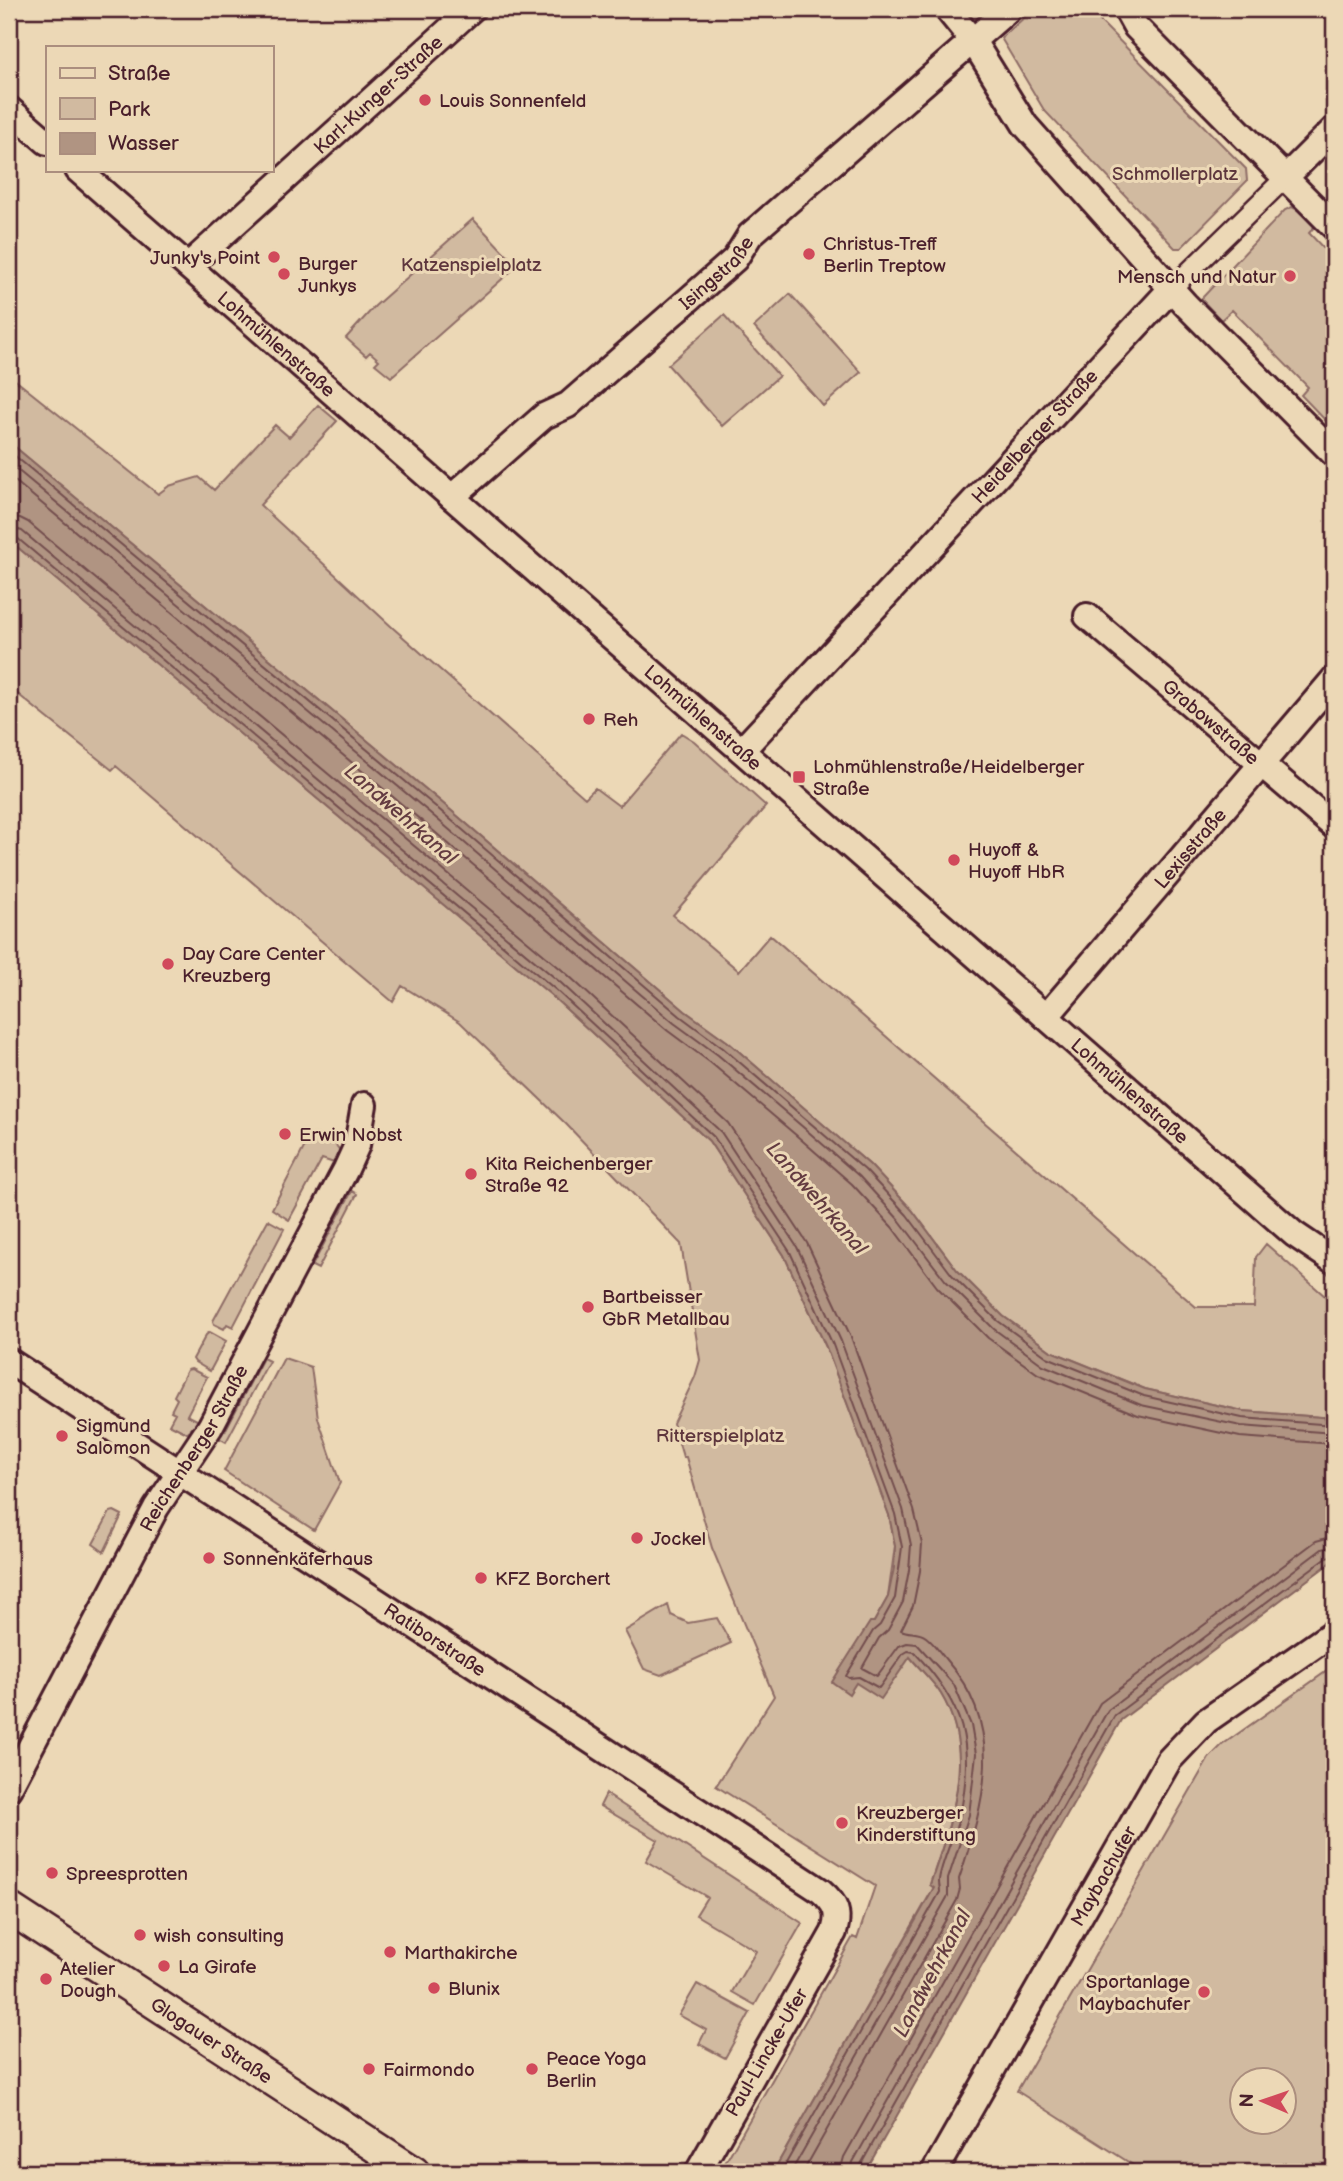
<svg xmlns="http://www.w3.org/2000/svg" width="1343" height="2181" font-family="'Balsamiq Sans',sans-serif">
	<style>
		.green { fill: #d1baa0; stroke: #8e6c66; stroke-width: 2; fill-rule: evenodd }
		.water { fill: #b09482; stroke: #87655f; stroke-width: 2 }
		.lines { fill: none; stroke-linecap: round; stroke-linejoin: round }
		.shore { stroke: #734e4e; stroke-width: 2 }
		.pedestrian-casing { stroke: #4a1f2b; stroke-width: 23 }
		.minor-casing { stroke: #4a1f2b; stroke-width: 30 }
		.tertiary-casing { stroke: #4a1f2b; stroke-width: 35 }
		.pedestrian { stroke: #ecd8b6; stroke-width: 18 }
		.minor { stroke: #ecd8b6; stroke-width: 24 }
		.tertiary { stroke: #ecd8b6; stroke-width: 30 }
		.poi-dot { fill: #d1495b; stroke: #ecd8b6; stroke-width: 2.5 }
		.labels { text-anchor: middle; stroke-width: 6; stroke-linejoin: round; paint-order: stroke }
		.street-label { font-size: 19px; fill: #4a1f2b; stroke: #ecd8b6 }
		.poi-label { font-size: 19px; fill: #4a1f2b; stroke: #ecd8b6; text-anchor: start }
		.park-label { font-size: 19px; fill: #5e363d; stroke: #ecd8b6 }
		.water-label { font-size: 21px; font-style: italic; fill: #643c41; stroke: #ecd8b6 }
	</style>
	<rect width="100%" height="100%" fill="#ecd8b6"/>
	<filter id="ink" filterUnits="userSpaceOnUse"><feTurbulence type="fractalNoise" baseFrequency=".0143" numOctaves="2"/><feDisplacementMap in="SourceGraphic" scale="14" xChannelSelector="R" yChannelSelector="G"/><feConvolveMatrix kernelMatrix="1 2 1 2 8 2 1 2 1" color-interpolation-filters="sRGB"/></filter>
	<g filter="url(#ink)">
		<path class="green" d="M 1034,9 L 1098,9 L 1096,17 L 1246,169 L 1247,181 L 1181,248 L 1175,248 L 1044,110 L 1001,38 Z
			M 1292,207 L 1298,210 L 1315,226 L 1309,233 L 1326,251 L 1334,243 L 1334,415 L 1327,422 L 1301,395 L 1308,387 L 1232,310 L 1221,320 L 1201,299 L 1285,210 Z
			M 473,219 L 517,266 L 391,377 L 375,364 L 379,360 L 370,352 L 366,356 L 346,338 L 375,306 Z
			M 790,294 L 861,372 L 823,406 L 754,327 Z
			M 724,315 L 779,376 L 722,426 L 668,365 Z
			M 9,375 L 158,494 L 169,486 L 199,477 L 214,490 L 275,425 L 289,437 L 318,405 L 337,421 L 260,505 L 393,628 L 585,798 L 595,788 L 619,806 L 681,733 L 694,741 L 766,806 L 673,915 L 739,971 L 770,935 L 1196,1307 L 1254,1307 L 1256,1257 L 1266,1244 L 1334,1304 L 1334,1418 L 1243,1411 L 1145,1389 L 1051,1351 L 1003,1316 L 957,1270 L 912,1210 L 870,1165 L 728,1042 L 685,1011 L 440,801 L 9,442 Z
			M 9,540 L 551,995 L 709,1141 L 784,1255 L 826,1347 L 889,1515 L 895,1546 L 888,1597 L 874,1622 L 855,1683 L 910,1657 C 919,1669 933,1680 941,1694 C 978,1754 950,1824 930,1884 L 934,1887 L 773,2172 L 720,2172 L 850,1942 L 853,1937 L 857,1939 L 875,1886 L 716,1786 L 774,1696 L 712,1548 L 686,1457 L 683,1457 L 673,1423 L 695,1377 L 700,1360 L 681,1244 L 566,1124 L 460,1022 L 402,986 L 393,1002 L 116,766 L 112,770 L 9,687 Z
			M 315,1134 L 332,1140 L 341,1152 L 334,1163 L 322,1159 L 289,1220 L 272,1209 L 307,1142 Z
			M 352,1191 L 357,1194 L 318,1269 L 312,1266 Z
			M 268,1220 L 284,1229 L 233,1327 L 227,1324 L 224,1329 L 214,1324 L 213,1321 Z
			M 210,1332 L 226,1341 L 210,1371 L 195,1362 L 193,1359 L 206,1335 Z
			M 263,1358 L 269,1361 L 226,1442 L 215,1436 L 220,1430 L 225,1431 Z
			M 284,1358 L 311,1367 L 318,1418 L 340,1483 L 314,1530 L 224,1471 Z
			M 191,1369 L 207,1377 L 187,1415 L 199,1421 L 187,1433 L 169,1424 L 175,1413 L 171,1411 L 177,1399 L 174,1396 L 187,1370 Z
			M 114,1511 L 122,1515 L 104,1552 L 93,1544 L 110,1512 Z
			M 668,1605 L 671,1615 L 688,1623 L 717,1618 L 731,1643 L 661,1675 L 644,1669 L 625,1631 Z
			M 1334,1666 L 1334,2172 L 1144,2172 L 1017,2091 L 1209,1758 L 1222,1745 ZM 1242,2080 L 1284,2080 L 1284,2122 L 1242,2122 Z
			M 606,1794 L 802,1923 L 755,2005 L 732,1992 L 756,1951 L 696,1915 L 707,1897 L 646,1861 L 658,1840 L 600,1806 Z
			M 697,1984 L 750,2013 L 725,2058 L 699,2044 L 706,2030 L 679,2015 Z"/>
		<path class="water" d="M 9,442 L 440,801 L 685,1011 L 728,1042 L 870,1165 L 912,1210 L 957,1270 L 1003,1316 L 1051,1351 L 1145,1389 L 1243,1411 L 1334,1418 L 1334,1560 L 1121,1720 L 865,2172 L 773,2172 L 934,1888 L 930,1885 C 950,1824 978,1755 941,1694 C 933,1681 920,1669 910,1657 L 881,1699 L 856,1683 L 849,1694 L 832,1682 L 870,1622 L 874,1622 L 888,1597 L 894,1568 L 895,1546 L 889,1515 L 826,1347 L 784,1255 L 709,1141 L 551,995 L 9,540 Z"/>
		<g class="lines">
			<path class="shore" d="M 9,451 L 436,807 L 680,1016 L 723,1048 L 865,1170 L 907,1215 L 952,1275 L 998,1321 L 1047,1357 L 1144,1396 L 1242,1418 L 1334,1425
				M 9,463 L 430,813 L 674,1023 L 718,1055 L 804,1128 L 859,1176 L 900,1221 L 945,1280 L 994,1329 L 1043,1365 L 1141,1405 L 1241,1426 L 1334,1433
				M 9,476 L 423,822 L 668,1031 L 711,1063 L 797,1136 L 852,1184 L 892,1227 L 937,1287 L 988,1338 L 1038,1374 L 1138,1415 L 1240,1437 L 1334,1444
				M 9,516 L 20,518 L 28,522 L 568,975 L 728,1123 L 807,1243 L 851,1337 L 914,1510 L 922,1544 L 920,1571 L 913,1606 L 901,1630 C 909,1634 918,1631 926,1637 C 934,1643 941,1654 947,1661 C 1007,1729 984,1803 959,1879 L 960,1889 L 957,1900 L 803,2172
				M 9,527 L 22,531 L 561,983 L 721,1132 L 797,1247 L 841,1341 L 903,1509 L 911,1545 L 909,1570 L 903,1602 L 888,1630 L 879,1638 L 862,1668 L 877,1676 L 899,1646 L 907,1643 L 917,1644 L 954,1685 L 971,1725 L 976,1754 L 969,1815 L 948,1879 L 948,1896 L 791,2172
				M 9,535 L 16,537 L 556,990 L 714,1137 L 790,1252 L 833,1345 L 895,1514 L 902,1547 L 895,1598 L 880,1625 L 873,1631 L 846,1676 L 849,1678 L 859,1677 L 879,1688 L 903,1654 L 908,1651 L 914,1652 C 964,1704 975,1744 960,1815 C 957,1829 938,1870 939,1882 C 939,1885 940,1888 940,1892 L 781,2172
				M 840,2172 L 844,2157 L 1100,1703 L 1316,1541 L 1334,1536
				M 851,2172 L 853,2162 L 1108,1710 L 1322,1549 L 1334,1546
				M 859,2172 L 860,2166 L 1115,1715 L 1327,1557 L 1334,1555"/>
			<g class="pedestrian-casing">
				<path id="pedestrian" d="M 1172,288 L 1286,177"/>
			</g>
			<g class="minor-casing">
				<g id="minor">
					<path d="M 947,9 L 973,41 L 1025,125 L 1185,304 L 1334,454"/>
					<path d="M 1126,9 L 1136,27 L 1334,227"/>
					<path d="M 9,109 L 47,142"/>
					<path id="s1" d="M 78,170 L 1294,1234 L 1334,1261"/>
					<path d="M 1286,177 L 1334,129"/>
					<path id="s2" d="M 188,266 L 472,9"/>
					<path id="s3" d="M 452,497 L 544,416 L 568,405 L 735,259 L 750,235 L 1009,9"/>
					<path id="s4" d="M 1087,616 L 1334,826"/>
					<path id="s5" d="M 742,750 L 1172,288"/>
					<path id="s6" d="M 1046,1017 L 1334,679"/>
					<path id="s7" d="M 9,1361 L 821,1891 C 836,1904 840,1913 834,1932 L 698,2172"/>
					<path id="s8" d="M 9,1788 L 156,1508 L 210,1427 L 346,1169 L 357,1145 L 364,1105"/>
					<path id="s9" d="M 934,2172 L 1169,1760 L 1206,1721 L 1334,1632"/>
				</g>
			</g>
			<g class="tertiary-casing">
				<g id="tertiary">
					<path id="s10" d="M 9,1908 L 414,2172"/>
				</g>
			</g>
			<use href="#pedestrian" class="pedestrian"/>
			<use href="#minor" class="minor"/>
			<use href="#tertiary" class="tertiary"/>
		</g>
	</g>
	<g class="poi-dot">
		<circle cx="425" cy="100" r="7"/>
		<circle cx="809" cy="254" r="7"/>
		<circle cx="274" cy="257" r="7"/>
		<circle cx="284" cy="274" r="7"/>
		<circle cx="1290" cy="276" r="7"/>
		<circle cx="589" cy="719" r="7"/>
		<rect x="792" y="770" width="14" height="14" rx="3.5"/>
		<circle cx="954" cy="860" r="7"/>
		<circle cx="168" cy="964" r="7"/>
		<circle cx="285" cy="1134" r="7"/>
		<circle cx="471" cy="1174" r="7"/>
		<circle cx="588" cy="1307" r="7"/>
		<circle cx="62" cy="1436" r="7"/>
		<circle cx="637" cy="1538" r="7"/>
		<circle cx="209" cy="1558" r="7"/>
		<circle cx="481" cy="1578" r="7"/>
		<circle cx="842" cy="1823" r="7"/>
		<circle cx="52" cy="1873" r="7"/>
		<circle cx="140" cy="1935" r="7"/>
		<circle cx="390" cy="1952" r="7"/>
		<circle cx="164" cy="1966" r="7"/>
		<circle cx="46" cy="1979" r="7"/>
		<circle cx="434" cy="1988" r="7"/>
		<circle cx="1204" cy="1992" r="7"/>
		<circle cx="369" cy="2069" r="7"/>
		<circle cx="532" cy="2069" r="7"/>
	</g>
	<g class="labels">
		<g class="street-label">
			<text dy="7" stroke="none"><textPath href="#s2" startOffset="256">Karl-Kunger-Straße</textPath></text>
			<text dy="7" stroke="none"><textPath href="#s3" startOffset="348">Isingstraße</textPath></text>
			<text dy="7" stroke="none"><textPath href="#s1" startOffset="264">Lohmühlenstraße</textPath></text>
			<text dy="7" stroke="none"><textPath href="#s5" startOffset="429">Heidelberger Straße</textPath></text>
			<text dy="7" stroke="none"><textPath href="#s1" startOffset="831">Lohmühlenstraße</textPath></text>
			<text dy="7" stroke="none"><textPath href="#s4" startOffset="163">Grabowstraße</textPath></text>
			<text dy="7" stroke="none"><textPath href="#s6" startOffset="222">Lexisstraße</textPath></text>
			<text dy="7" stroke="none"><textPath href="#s1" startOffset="1398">Lohmühlenstraße</textPath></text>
			<text dy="7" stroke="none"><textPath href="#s8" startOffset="387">Reichenberger Straße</textPath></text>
			<text dy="7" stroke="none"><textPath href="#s7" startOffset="509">Ratiborstraße</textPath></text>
			<text dy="7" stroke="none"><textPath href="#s9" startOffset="341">Maybachufer</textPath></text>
			<text dy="7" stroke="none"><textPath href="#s10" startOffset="242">Glogauer Straße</textPath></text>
			<text transform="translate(766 2052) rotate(-60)" y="7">Paul-Lincke-Ufer</text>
		</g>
		<g class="poi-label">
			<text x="439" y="107">Louis Sonnenfeld</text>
			<text x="823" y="250">Christus-Treff<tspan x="823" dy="22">Berlin Treptow</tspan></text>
			<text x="260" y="264" text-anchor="end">Junky's Point</text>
			<text x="298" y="270">Burger<tspan x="298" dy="22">Junkys</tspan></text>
			<text x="1276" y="283" text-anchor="end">Mensch und Natur</text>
			<text x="603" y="726">Reh</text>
			<text x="813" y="773">Lohmühlenstraße/Heidelberger<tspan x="813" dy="22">Straße</tspan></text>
			<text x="968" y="856">Huyoff &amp;<tspan x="968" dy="22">Huyoff HbR</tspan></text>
			<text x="182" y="960">Day Care Center<tspan x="182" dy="22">Kreuzberg</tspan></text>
			<text x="299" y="1141">Erwin Nobst</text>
			<text x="485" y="1170">Kita Reichenberger<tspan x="485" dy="22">Straße 92</tspan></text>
			<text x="602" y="1303">Bartbeisser<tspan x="602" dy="22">GbR Metallbau</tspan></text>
			<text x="76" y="1432">Sigmund<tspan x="76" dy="22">Salomon</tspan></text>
			<text x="651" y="1545">Jockel</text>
			<text x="223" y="1565">Sonnenkäferhaus</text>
			<text x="495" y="1585">KFZ Borchert</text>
			<text x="856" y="1819">Kreuzberger<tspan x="856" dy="22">Kinderstiftung</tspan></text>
			<text x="66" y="1880">Spreesprotten</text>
			<text x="154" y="1942">wish consulting</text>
			<text x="404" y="1959">Marthakirche</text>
			<text x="178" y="1973">La Girafe</text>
			<text x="60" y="1975">Atelier<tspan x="60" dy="22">Dough</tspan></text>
			<text x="1190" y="1988" text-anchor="end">Sportanlage<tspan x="1190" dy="22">Maybachufer</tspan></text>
			<text x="448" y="1995">Blunix</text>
			<text x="546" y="2065">Peace Yoga<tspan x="546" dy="22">Berlin</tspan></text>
			<text x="383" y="2076">Fairmondo</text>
		</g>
		<g class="park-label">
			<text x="1175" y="180">Schmollerplatz</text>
			<text x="471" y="271">Katzenspielplatz</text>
			<text x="720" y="1442">Ritterspielplatz</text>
		</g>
		<g class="water-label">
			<text transform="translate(401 814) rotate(41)" y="7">Landwehrkanal</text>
			<text transform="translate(817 1198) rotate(49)" y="7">Landwehrkanal</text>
			<text transform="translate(932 1973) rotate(-62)" y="7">Landwehrkanal</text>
		</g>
	</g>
	<rect width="1343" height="2181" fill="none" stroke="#ecd8b6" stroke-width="35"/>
	<rect x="18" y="18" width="1308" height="2146" fill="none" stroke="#4a1f2b" stroke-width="2.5" filter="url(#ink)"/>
	<rect x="46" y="46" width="228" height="126" fill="#ecd8b6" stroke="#ab8e7e" stroke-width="2"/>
	<rect x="60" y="68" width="35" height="10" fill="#ecd8b6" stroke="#ab8e7e" stroke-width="2"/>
	<text x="108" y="80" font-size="21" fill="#4a1f2b">Straße</text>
	<rect x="60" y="98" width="35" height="21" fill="#d1baa0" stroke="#ab8e7e" stroke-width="2"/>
	<text x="108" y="116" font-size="21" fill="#4a1f2b">Park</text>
	<rect x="60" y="133" width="35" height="21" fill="#b09482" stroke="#ab8e7e" stroke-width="2"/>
	<text x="108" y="150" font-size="21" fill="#4a1f2b">Wasser</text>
	<g transform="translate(1263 2101) rotate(272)"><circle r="33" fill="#ecd8b6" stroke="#ab8e7e" stroke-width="2"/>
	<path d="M0-5L12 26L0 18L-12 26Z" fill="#d1495b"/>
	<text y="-10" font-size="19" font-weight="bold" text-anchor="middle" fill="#4a1f2b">N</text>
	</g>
</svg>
